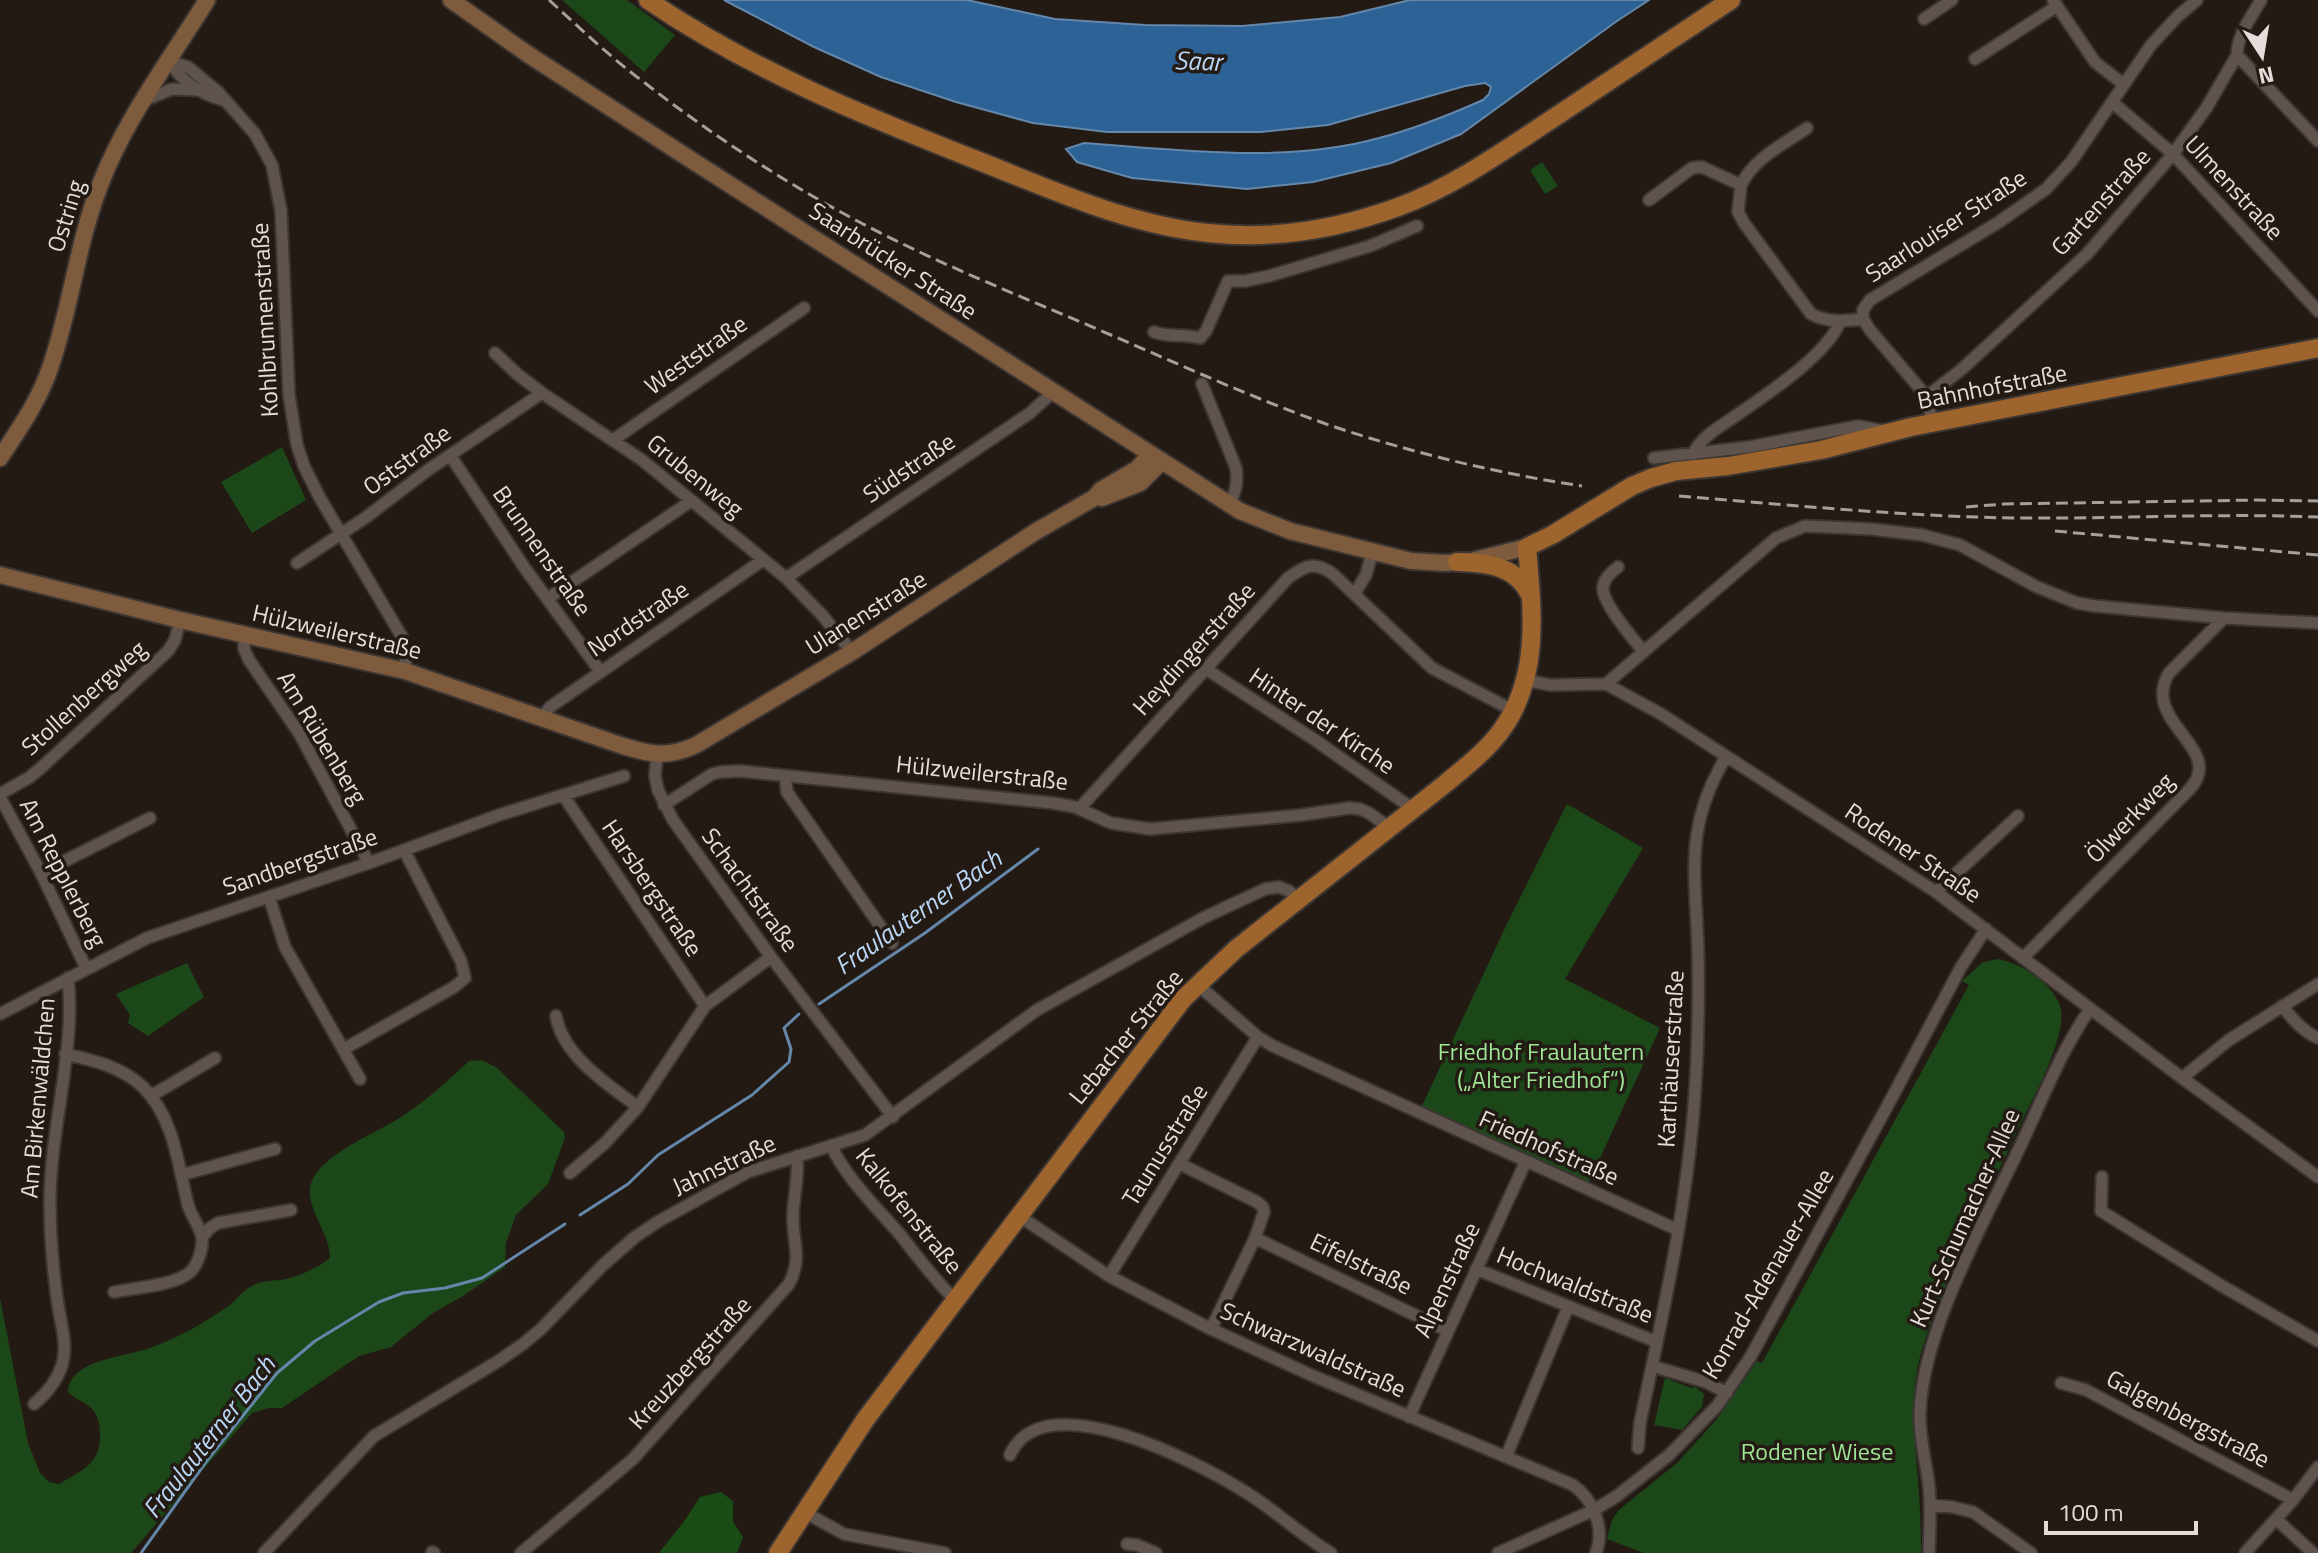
<svg xmlns="http://www.w3.org/2000/svg" width="2318" height="1553" font-family="'Titillium Web',sans-serif">
	<style>
		.green { fill: #1c4819 }
		.forest { fill: #1a4d16 }
		.water { fill: #2d6296; stroke: #6487aa; stroke-width: 2 }
		.lines { fill: none; stroke-linecap: round; stroke-linejoin: round }
		.stream { stroke: #6487aa; stroke-width: 3 }
		.street-casing { stroke: #3c3532; stroke-width: 15 }
		.secondary-casing { stroke: #3c3532; stroke-width: 20 }
		.primary-casing { stroke: #3c3532; stroke-width: 22 }
		.street { stroke: #5f534d; stroke-width: 11 }
		.secondary { stroke: #7e5b3d; stroke-width: 16 }
		.primary { stroke: #9d642d; stroke-width: 18 }
		.rail { stroke: #a79f9b; stroke-width: 3; stroke-dasharray: 12 6; stroke-linecap: butt }
		.labels { text-anchor: middle; stroke-width: 7; stroke-linejoin: round; paint-order: stroke }
		.street-label { font-size: 24px; fill: #e4ddda; stroke: #231a14 }
		.park-label { font-size: 24px; fill: #9ee696; stroke: #231a14 }
		.water-label { font-size: 26px; font-style: italic; fill: #bad6f5; stroke: #231a14 }
	</style>
	<rect width="100%" height="100%" fill="#231a14"/>
	<path class="green" d="M 562,0 L 627,0 L 675,35 L 644,72 Z
		M 1542,162 L 1558,186 L 1545,194 L 1530,170 Z
		M 282,447 L 306,500 L 252,533 L 221,482 Z
		M 1567,804 L 1643,848 L 1565,979 L 1660,1028 L 1588,1184 L 1421,1108 L 1505,928 Z
		M 1998,959 C 2021,963 2057,986 2061,1010 C 2066,1039 2031,1102 2018,1129 C 1985,1202 1944,1276 1921,1353 C 1909,1395 1915,1437 1918,1480 C 1920,1504 1921,1529 1921,1553 L 1644,1553 L 1607,1539 L 1612,1520 L 1619,1510 L 1678,1462 L 1716,1420 L 1757,1361 L 1762,1363 L 1969,985 L 1962,981 L 1983,962 Z
		M 187,963 L 204,997 L 148,1036 L 128,1023 L 130,1015 L 116,994 Z
		M 482,1060 L 497,1068 L 564,1132 L 565,1138 L 548,1184 L 516,1215 L 506,1243 L 505,1267 L 463,1296 L 433,1313 L 391,1347 L 359,1356 L 282,1408 L 268,1408 L 252,1413 L 131,1553 L 0,1553 L 0,1298 L 28,1443 L 40,1473 L 49,1482 L 59,1484 C 81,1471 101,1464 100,1435 C 100,1424 98,1414 89,1406 C 82,1401 74,1398 68,1392 C 69,1359 127,1357 150,1348 C 176,1339 204,1323 227,1307 C 235,1302 241,1292 250,1287 C 259,1281 270,1281 280,1280 C 296,1278 318,1268 330,1258 C 330,1234 311,1216 310,1193 C 308,1157 382,1132 407,1113 C 429,1098 449,1080 469,1061 Z
		M 1665,1378 L 1692,1388 L 1695,1387 L 1704,1394 L 1702,1407 L 1682,1430 L 1654,1425 Z"/>
	<path class="forest" d="M 721,1492 L 733,1501 L 733,1522 L 743,1537 L 737,1553 L 659,1553 L 685,1520 L 700,1497 Z"/>
	<path class="water" d="M 724,0 L 967,0 L 1055,19 L 1145,25 L 1242,26 L 1340,17 L 1410,0 L 1649,0 L 1617,21 L 1461,134 L 1391,163 L 1313,182 L 1247,189 L 1132,178 L 1077,162 L 1066,149 L 1084,143 C 1179,150 1286,164 1379,138 C 1415,129 1449,115 1483,100 L 1489,94 L 1491,87 L 1485,83 L 1465,86 L 1328,125 L 1261,132 L 1107,132 L 1033,123 L 956,102 L 881,77 L 814,47 Z"/>
	<g class="lines">
		<path class="stream" d="M 819,1004 L 925,933 L 1038,849
			M 580,1215 L 628,1184 L 658,1155 L 752,1095 L 789,1062 L 791,1049 L 784,1028 L 799,1014
			M 141,1553 L 209,1458 L 277,1373 L 315,1341 L 379,1302 L 403,1293 L 445,1288 L 482,1278 L 565,1224"/>
		<g class="street-casing">
			<path id="street" d="M 2053,0 L 2095,62 L 2123,84
				M 1924,19 L 1952,0
				M 2237,55 L 2318,141
				M 1975,59 L 2057,6
				M 169,61 L 188,67 L 218,92 L 255,134 L 272,165 L 281,211 L 289,395 L 297,445 L 304,466 L 320,498 L 402,637 L 406,653 L 405,671
				M 169,61 C 181,81 201,94 223,100
				M 145,100 L 172,89 L 196,90
				M 2112,102 L 2173,154 L 2318,311
				M 1741,185 C 1754,158 1784,144 1807,128
				M 1649,200 L 1692,168 L 1702,167 L 1741,185 L 1738,212 L 1744,223 L 1811,314 C 1829,323 1844,321 1863,319
				M 1863,319 L 1863,310 L 1870,300 L 1999,222 L 2046,189 L 2071,162 L 2151,45 L 2178,16 L 2197,0
				M 1863,319 L 1870,330 L 1922,391 L 1926,397 L 1933,423
				M 1154,332 C 1171,338 1182,333 1200,338 L 1206,331 L 1228,281 L 1245,281 L 1269,276 L 1370,246 L 1417,226
				M 495,353 L 517,374 L 542,393 L 642,460 L 786,578 L 822,615 L 852,652
				M 1202,384 L 1236,468 C 1238,483 1236,491 1229,505
				M 1926,397 L 1962,369 L 2087,254 L 2173,154 L 2207,107 L 2237,55 C 2237,35 2252,16 2261,0
				M 613,440 L 804,308
				M 1693,454 C 1702,436 1718,428 1734,417 C 1764,396 1826,356 1840,322
				M 450,455 L 524,567 L 600,671
				M 1654,458 L 1749,447 L 1858,426 L 1884,431
				M 297,563 L 365,518 L 428,470 L 542,393
				M 1618,567 C 1611,572 1604,578 1603,587 C 1601,601 1633,639 1643,651
				M 786,578 L 1030,413 L 1053,392
				M 1355,593 L 1366,575 L 1372,553
				M 547,599 L 691,501
				M 244,635 L 244,649 L 249,660 L 299,733 L 369,863
				M 1206,669 L 1315,740 L 1413,809
				M 1525,680 L 1550,685 L 1606,684 L 1661,714 L 1936,892 L 2182,1078 L 2318,1177
				M 1606,684 L 1776,538 L 1805,526 L 1871,529 L 1922,535 L 1960,545 L 2037,587 L 2077,603 L 2095,606 L 2224,618 L 2318,623
				M 542,718 L 550,707 L 763,560
				M 657,755 L 655,776 L 658,790 L 673,820 L 771,957 L 893,1117
				M 785,776 L 787,792 L 892,943
				M 0,794 L 30,777 L 43,766 L 168,651 L 175,640 L 180,620
				M 563,795 L 705,1006
				M 0,797 L 41,873 L 86,968
				M 664,805 L 712,774 L 720,772 L 740,771 L 1053,803 L 1075,807 L 1111,823 L 1150,829 L 1302,815 L 1349,808 L 1360,809 L 1369,813 L 1390,828
				M 1079,809 L 1288,578 C 1306,565 1314,561 1333,574 L 1432,668 L 1514,711
				M 41,873 L 150,818
				M 1936,892 L 2018,816
				M 269,897 L 285,947 L 360,1079
				M 2023,958 L 2181,798 C 2187,792 2194,786 2197,778 C 2212,743 2142,718 2169,673 L 2224,618
				M 1197,984 L 1258,1037 L 1273,1046 L 1678,1230
				M 2282,1006 C 2293,1019 2302,1031 2318,1038
				M 0,1014 L 147,938 L 369,863 L 499,815 L 624,776
				M 556,1016 C 563,1056 607,1084 638,1107
				M 344,1049 L 454,987 L 465,978 L 461,961 L 404,850
				M 65,1054 C 93,1060 122,1067 143,1087 C 174,1118 178,1164 188,1205 C 191,1216 201,1228 202,1238 C 203,1248 198,1265 190,1272 C 177,1285 133,1288 114,1292
				M 2182,1078 L 2229,1040 L 2318,984
				M 151,1096 L 215,1058
				M 832,1147 C 845,1177 881,1212 902,1237 C 919,1259 935,1280 955,1300
				M 1180,1164 L 1257,1202 L 1263,1207 L 1264,1212 L 1255,1238 L 1211,1329
				M 570,1173 L 605,1143 L 638,1107 L 705,1006 L 771,957
				M 181,1175 L 275,1149
				M 2102,1177 L 2101,1211 L 2222,1286 L 2318,1341
				M 1018,1215 L 1109,1276 L 1211,1329 L 1311,1375 L 1573,1485 C 1594,1500 1605,1529 1596,1553
				M 202,1237 L 210,1228 L 218,1223 L 291,1210
				M 1255,1238 L 1448,1331
				M 1476,1269 L 1657,1342
				M 1109,1276 L 1258,1037
				M 1652,1366 L 1706,1382 L 1727,1393
				M 2061,1383 L 2086,1390 L 2293,1500
				M 34,1404 C 46,1394 57,1381 62,1365 C 68,1346 61,1324 58,1305 C 53,1271 50,1236 50,1202 C 50,1128 76,1049 68,978
				M 1409,1417 L 1526,1161
				M 1638,1448 L 1640,1423 C 1662,1318 1686,1212 1694,1105 C 1698,1054 1699,1003 1698,952 C 1696,875 1683,828 1726,757
				M 1010,1455 C 1043,1380 1201,1464 1247,1493 C 1276,1511 1302,1536 1331,1553
				M 1506,1457 L 1568,1307
				M 1930,1505 L 1952,1507 L 1973,1512 L 2031,1553
				M 804,1512 L 844,1534 L 945,1553
				M 2276,1519 L 2313,1553
				M 1127,1544 L 1137,1545 L 1156,1553
				M 432,1552 L 434,1553
				M 264,1553 L 374,1436 L 497,1362 L 523,1344 L 541,1329 L 603,1265 L 635,1237 L 659,1221 L 748,1172 L 865,1135 L 1037,1010 L 1203,918 L 1265,889 L 1279,887 L 1289,891 L 1299,899
				M 521,1553 L 633,1459 L 789,1284 C 803,1257 792,1242 793,1214 C 794,1194 799,1176 797,1156
				M 1498,1553 L 1594,1510 L 1617,1496 L 1669,1455 L 1717,1406 L 1751,1356 L 1889,1103 L 1961,967 L 1986,929
				M 1929,1553 C 1930,1531 1931,1508 1929,1486 C 1926,1461 1919,1437 1920,1413 C 1922,1332 1983,1224 2018,1151 C 2041,1103 2060,1052 2090,1009
				M 2245,1553 L 2293,1500 L 2318,1467"/>
		</g>
		<g class="secondary-casing">
			<path id="secondary" d="M 451,0 L 529,55 L 696,163 L 1240,511 L 1290,531 L 1411,561 L 1445,563 L 1471,561 L 1527,547
				M 0,458 C 19,429 39,401 50,368 C 71,308 77,244 100,185 C 125,119 170,60 207,0
				M 1102,498 L 1140,483 L 1161,462
				M 0,575 L 180,620 L 405,671 L 623,746 C 652,755 668,758 696,745 L 852,652 L 1035,532 L 1094,498 L 1101,490 L 1137,469 L 1150,455"/>
		</g>
		<g class="primary-casing">
			<path id="primary" d="M 648,0 C 752,71 867,117 984,163 C 1057,192 1130,225 1208,233 C 1272,240 1338,229 1398,207 C 1455,186 1505,150 1555,117 C 1614,78 1673,39 1731,0
				M 1457,562 C 1486,563 1516,565 1530,595
				M 778,1553 L 865,1420 L 1183,999 L 1236,949 L 1445,784 C 1465,767 1488,750 1503,728 C 1541,674 1532,608 1527,547 L 1552,535 L 1632,486 L 1651,478 L 1676,471 L 1728,466 L 1821,450 L 1911,427 L 2318,348"/>
		</g>
		<use href="#street" class="street"/>
		<use href="#secondary" class="secondary"/>
		<use href="#primary" class="primary"/>
		<path class="rail" d="M 549,0 C 580,28 611,58 645,83 C 713,136 787,184 863,224 C 943,266 1028,299 1111,335 C 1183,366 1255,399 1329,425 C 1412,453 1496,473 1582,486
			M 1679,496 C 1790,505 1901,516 2013,518 C 2115,519 2216,513 2318,517
			M 1966,507 L 2004,504 L 2258,500 L 2318,501
			M 2055,531 L 2318,555"/>
	</g>
	<g class="labels">
		<g class="street-label">
			<text transform="translate(2234 188) rotate(47)" y="8">Ulmenstraße</text>
			<text transform="translate(2101 202) rotate(-48)" y="8">Gartenstraße</text>
			<text transform="translate(66 216) rotate(-73)" y="8">Ostring</text>
			<text transform="translate(1946 226) rotate(-33)" y="8">Saarlouiser Straße</text>
			<text transform="translate(893 261) rotate(33)" y="8">Saarbrücker Straße</text>
			<text transform="translate(265 320) rotate(-93)" y="8">Kohlbrunnenstraße</text>
			<text transform="translate(696 355) rotate(-35)" y="8">Weststraße</text>
			<text transform="translate(1992 387) rotate(-11)" y="8">Bahnhofstraße</text>
			<text transform="translate(407 460) rotate(-36)" y="8">Oststraße</text>
			<text transform="translate(909 468) rotate(-34)" y="8">Südstraße</text>
			<text transform="translate(695 476) rotate(39)" y="8">Grubenweg</text>
			<text transform="translate(542 551) rotate(55)" y="8">Brunnenstraße</text>
			<text transform="translate(866 613) rotate(-32)" y="8">Ulanenstraße</text>
			<text transform="translate(638 619) rotate(-34)" y="8">Nordstraße</text>
			<text transform="translate(337 632) rotate(13)" y="8">Hülzweilerstraße</text>
			<text transform="translate(1194 649) rotate(-48)" y="8">Heydingerstraße</text>
			<text transform="translate(84 698) rotate(-42)" y="8">Stollenbergweg</text>
			<text transform="translate(1322 721) rotate(34)" y="8">Hinter der Kirche</text>
			<text transform="translate(322 738) rotate(59)" y="8">Am Rübenberg</text>
			<text transform="translate(982 773) rotate(6)" y="8">Hülzweilerstraße</text>
			<text transform="translate(2130 818) rotate(-46)" y="8">Ölwerkweg</text>
			<text transform="translate(1913 853) rotate(34)" y="8">Rodener Straße</text>
			<text transform="translate(300 862) rotate(-19)" y="8">Sandbergstraße</text>
			<text transform="translate(63 873) rotate(63)" y="8">Am Repplerberg</text>
			<text transform="translate(652 888) rotate(56)" y="8">Harsbergstraße</text>
			<text transform="translate(750 890) rotate(54)" y="8">Schachtstraße</text>
			<text transform="translate(1126 1037) rotate(-51)" y="8">Lebacher Straße</text>
			<text transform="translate(1671 1059) rotate(-87)" y="8">Karthäuserstraße</text>
			<text transform="translate(38 1098) rotate(-85)" y="8">Am Birkenwäldchen</text>
			<text transform="translate(1165 1145) rotate(-58)" y="8">Taunusstraße</text>
			<text transform="translate(1549 1148) rotate(24)" y="8">Friedhofstraße</text>
			<text transform="translate(724 1165) rotate(-25)" y="8">Jahnstraße</text>
			<text transform="translate(909 1211) rotate(51)" y="8">Kalkofenstraße</text>
			<text transform="translate(1965 1218) rotate(-66)" y="8">Kurt-Schumacher-Allee</text>
			<text transform="translate(1361 1264) rotate(26)" y="8">Eifelstraße</text>
			<text transform="translate(1768 1274) rotate(-60)" y="8">Konrad-Adenauer-Allee</text>
			<text transform="translate(1447 1280) rotate(-65)" y="8">Alpenstraße</text>
			<text transform="translate(1575 1285) rotate(22)" y="8">Hochwaldstraße</text>
			<text transform="translate(1313 1350) rotate(24)" y="8">Schwarzwaldstraße</text>
			<text transform="translate(690 1363) rotate(-48)" y="8">Kreuzbergstraße</text>
			<text transform="translate(2188 1419) rotate(28)" y="8">Galgenbergstraße</text>
		</g>
		<g class="park-label">
			<text x="1541" y="1060">Friedhof Fraulautern<tspan x="1541" dy="28">(„Alter Friedhof“)</tspan></text>
			<text x="1817" y="1460">Rodener Wiese</text>
		</g>
		<g class="water-label">
			<text transform="translate(1198 61) rotate(2)" y="9">Saar</text>
			<text transform="translate(918 912) rotate(-35)" y="9">Fraulauterner Bach</text>
			<text transform="translate(209 1437) rotate(-52)" y="9">Fraulauterner Bach</text>
		</g>
	</g>
	<g transform="translate(2262 56) rotate(168)" stroke="#231a14" stroke-width="6" paint-order="stroke">
	<path d="M0-6L14 30L0 20L-14 30Z" fill="#e4ddda"/>
	<text y="-12" font-size="22" font-weight="bold" text-anchor="middle" fill="#e4ddda">N</text>
	</g>
	<path d="M2046 1521v12h150v-12" fill="none" stroke="#e4ddda" stroke-width="4"/>
	<text x="2058" y="1521" font-size="24" fill="#e4ddda" stroke="#231a14" stroke-width="6" paint-order="stroke">100 m</text>
</svg>
